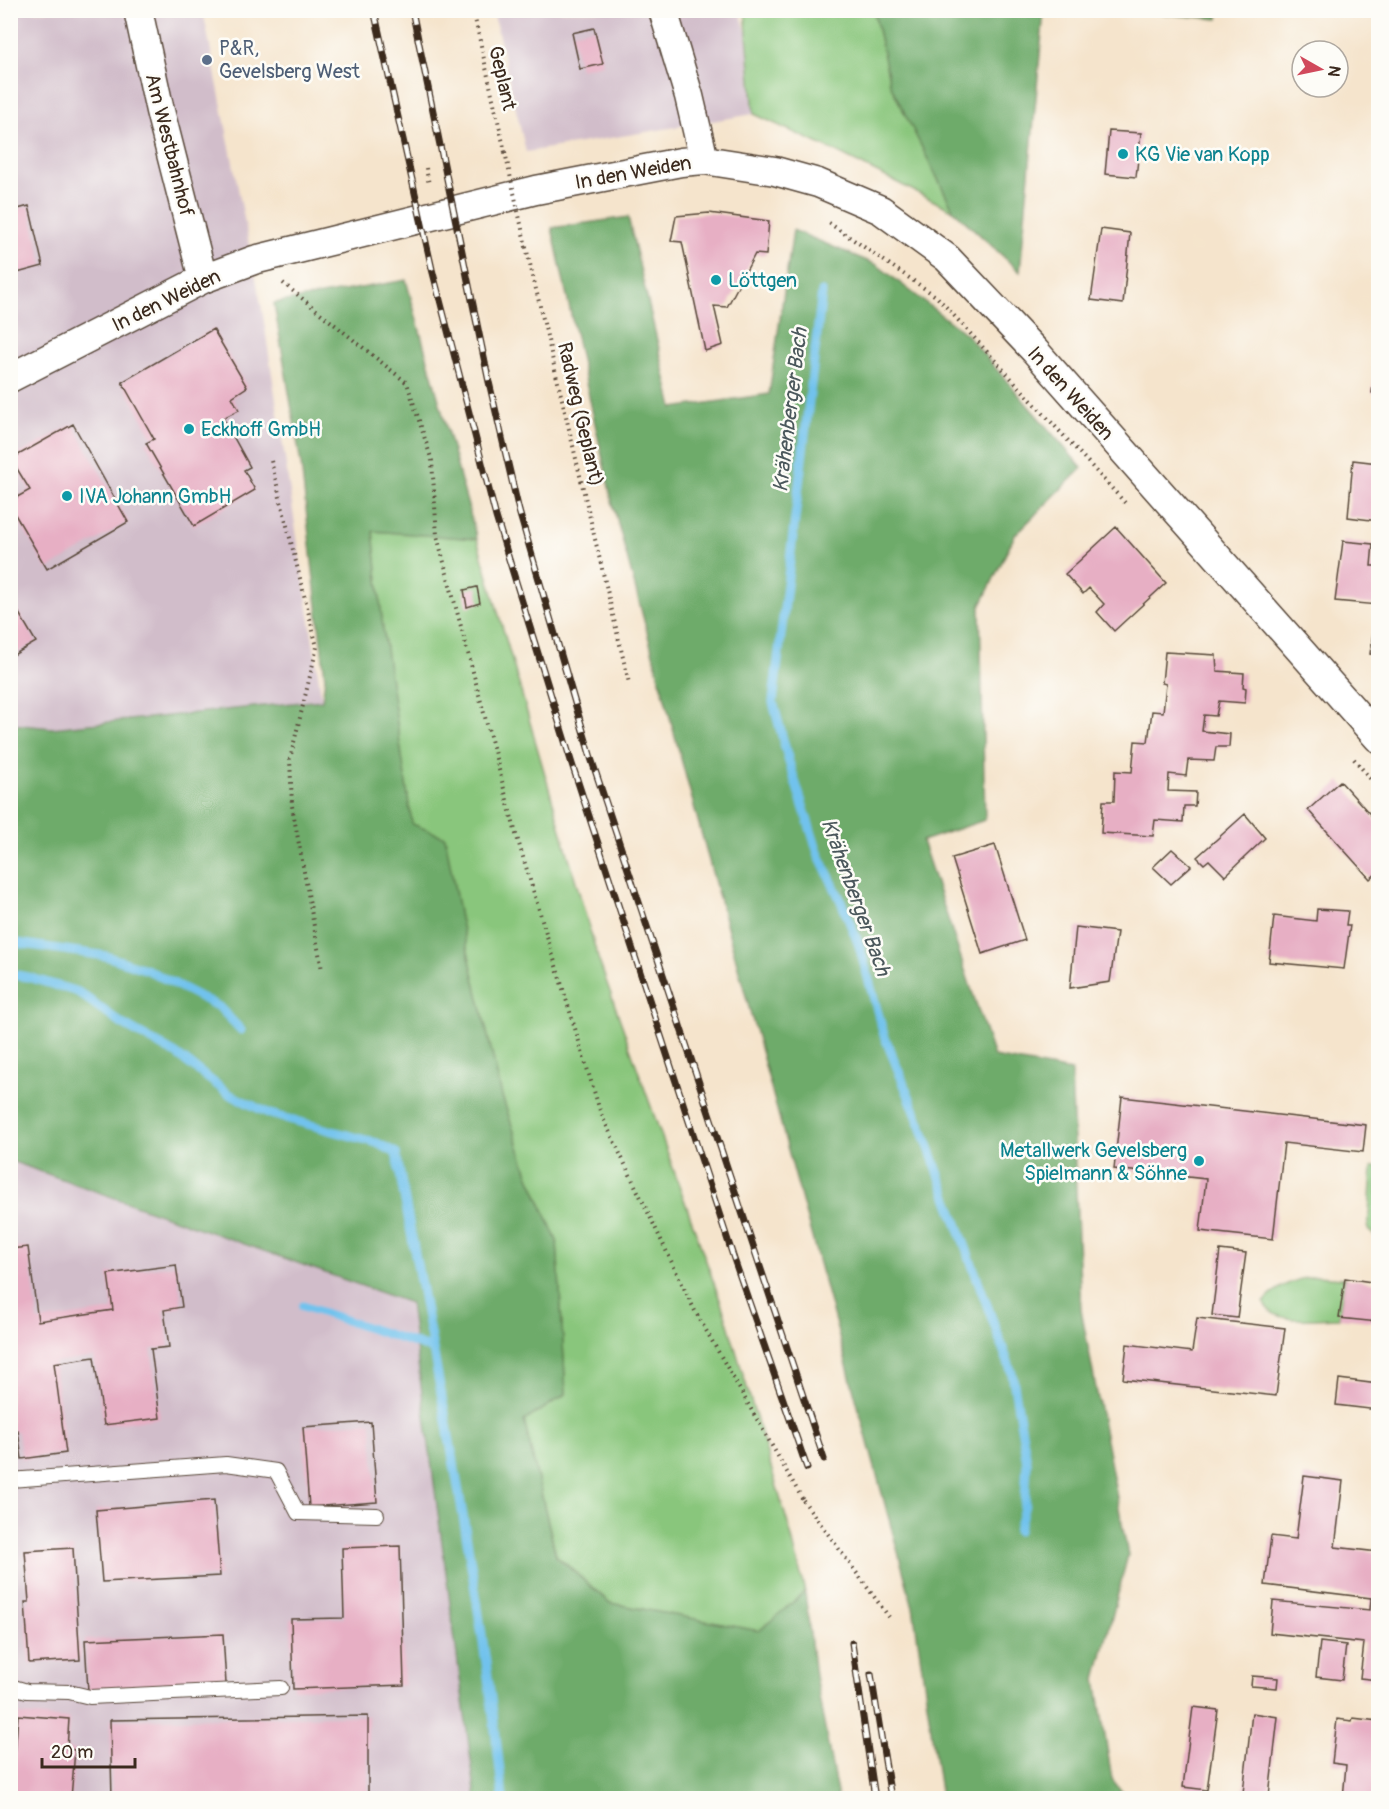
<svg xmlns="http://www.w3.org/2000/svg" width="1389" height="1809" font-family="Pangolin,sans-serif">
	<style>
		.industrial { fill: #d1bdca }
		.green { fill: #89c67b; stroke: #62784c; stroke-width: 1.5 }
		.forest { fill: #6eab6b; stroke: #546a44; stroke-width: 1.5 }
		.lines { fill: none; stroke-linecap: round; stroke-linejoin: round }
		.stream { stroke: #71c2ed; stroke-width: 9 }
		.building { fill: #e7afc4 }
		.lane-casing { stroke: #574638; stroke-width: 16 }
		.street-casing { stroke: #574638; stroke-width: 31 }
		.path { stroke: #574638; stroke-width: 4; stroke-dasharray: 1.5 4.5; stroke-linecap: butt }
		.lane { stroke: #fff; stroke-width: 14 }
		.street { stroke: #fff; stroke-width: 28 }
		.rail-casing { stroke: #3b2a1e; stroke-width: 7 }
		.rail { stroke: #fdfcf7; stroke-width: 4.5; stroke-dasharray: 14; stroke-linecap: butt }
		.path-bridge { stroke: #574638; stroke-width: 4; stroke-dasharray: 1.5 4.5; stroke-linecap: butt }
		.service-dot { fill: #5c6f8a; stroke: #fdfcf7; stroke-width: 2 }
		.culture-dot { fill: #0f9aa8; stroke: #fdfcf7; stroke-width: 2 }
		.labels { text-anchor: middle; stroke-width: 5; stroke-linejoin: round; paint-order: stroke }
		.service-label { font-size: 20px; fill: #4e5e75; stroke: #fdfcf7; text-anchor: start }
		.street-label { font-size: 20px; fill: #3b2a1e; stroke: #fdfcf7 }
		.culture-label { font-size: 20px; fill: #0d838f; stroke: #fdfcf7; text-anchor: start }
		.water-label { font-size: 21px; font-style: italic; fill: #4b585c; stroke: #fdfcf7 }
	</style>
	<rect width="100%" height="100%" fill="#fdfcf7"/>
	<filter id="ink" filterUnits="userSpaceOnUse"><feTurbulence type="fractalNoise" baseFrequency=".0167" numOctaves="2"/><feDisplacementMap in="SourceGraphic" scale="12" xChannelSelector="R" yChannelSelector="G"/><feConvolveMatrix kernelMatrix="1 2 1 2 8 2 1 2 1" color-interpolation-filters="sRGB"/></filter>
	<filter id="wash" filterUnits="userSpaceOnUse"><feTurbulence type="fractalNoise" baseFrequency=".008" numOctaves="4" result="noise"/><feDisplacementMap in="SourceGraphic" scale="24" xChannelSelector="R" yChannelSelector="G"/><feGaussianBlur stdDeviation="1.35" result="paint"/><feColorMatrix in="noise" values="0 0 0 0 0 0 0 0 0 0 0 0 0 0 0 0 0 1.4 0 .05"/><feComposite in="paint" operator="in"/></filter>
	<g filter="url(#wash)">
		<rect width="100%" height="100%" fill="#f5e4cc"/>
		<path class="industrial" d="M 11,11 L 203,11 L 262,309 L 322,700 L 52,728 L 11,724 Z
			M 493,11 L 740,11 L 746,32 L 754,114 L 526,152 Z
			M 11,1161 L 410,1303 L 476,1798 L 11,1798 Z"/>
		<path class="green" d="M 745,11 L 874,11 L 890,84 L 954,211 L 830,149 L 754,114 Z
			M 373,531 L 477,539 L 598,958 L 725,1314 L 791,1534 L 805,1592 L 759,1631 L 610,1603 L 556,1555 L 524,1421 L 566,1394 L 557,1241 L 528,1174 L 502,1096 L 460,918 L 445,837 L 412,824 L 383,629 Z
			M 1378,1166 L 1378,1239 L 1368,1230 L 1372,1167 Z
			M 1315,1276 L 1345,1278 L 1339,1318 C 1317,1318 1274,1326 1264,1303 C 1276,1286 1296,1279 1315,1276 Z"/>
		<path class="forest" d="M 874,11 L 1044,11 L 1020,272 L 954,211 L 890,84 Z
			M 1127,11 L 1219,10 L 1219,11 L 1218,19 Z
			M 628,217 L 673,408 L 769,394 L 793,230 L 877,265 L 967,335 L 1082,468 L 1015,535 L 980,607 L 985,820 L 922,841 L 994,1057 L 1071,1071 L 1081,1310 L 1128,1555 L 1096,1679 L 1112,1779 L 1127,1798 L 941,1798 L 913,1607 L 680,755 L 612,501 L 552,228 Z
			M 406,280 L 477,539 L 373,531 L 383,629 L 412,824 L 445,837 L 460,918 L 502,1096 L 528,1174 L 557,1241 L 566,1394 L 524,1421 L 556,1556 L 610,1603 L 759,1631 L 805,1592 L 815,1676 L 838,1798 L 476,1798 L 410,1303 L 11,1161 L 11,724 L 52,728 L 322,700 L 325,678 L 301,464 L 274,303 Z"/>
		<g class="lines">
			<path class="stream" d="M 822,292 L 773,702 L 789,762 L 818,853 L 841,901 L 859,945 L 884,1035 L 921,1126 L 1012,1373 L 1027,1462 L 1025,1504 L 1018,1531
				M 10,942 L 106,956 L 148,970 L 219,1007 L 241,1030
				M 10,974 L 28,977 L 78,992 L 122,1024 L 176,1054 L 229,1094 L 270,1114 L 377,1143 L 396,1153 C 436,1367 480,1582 503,1798
				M 303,1306 L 432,1349"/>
		</g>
		<g id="blocks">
			<path class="building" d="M 594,28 L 603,64 L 580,69 L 572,33 Z
				M 1109,131 L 1141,133 L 1136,177 L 1105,174 Z
				M 29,206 L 43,266 L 10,275 L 10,211 Z
				M 709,213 L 769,221 L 766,255 L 755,254 L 727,307 L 714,306 L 723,345 L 705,351 L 682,242 L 671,241 L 676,216 Z
				M 1101,229 L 1130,233 L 1123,304 L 1091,300 Z
				M 213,329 L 247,387 L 232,397 L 239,410 L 223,418 L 250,467 L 244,470 L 255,490 L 194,526 L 146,443 L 154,439 L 122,382 Z
				M 1377,354 L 1378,354 L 1378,394 L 1372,393 Z
				M 73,424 L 128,522 L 47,569 L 10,506 L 10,501 L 30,490 L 11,459 Z
				M 1353,460 L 1378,463 L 1378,521 L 1348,517 Z
				M 1116,527 L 1166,583 L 1114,631 L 1097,612 L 1104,604 L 1089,588 L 1083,594 L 1065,574 Z
				M 1343,541 L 1373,544 L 1371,566 L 1378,566 L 1378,605 L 1335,601 Z
				M 477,587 L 480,603 L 467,607 L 464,590 Z
				M 10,598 L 36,642 L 10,657 Z
				M 1376,610 L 1378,610 L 1378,655 L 1370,654 Z
				M 1165,652 L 1216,655 L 1217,671 L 1244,673 L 1243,687 L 1246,688 L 1245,703 L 1219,701 L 1216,716 L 1204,715 L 1202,731 L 1230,734 L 1229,747 L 1216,747 L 1214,761 L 1188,760 L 1186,776 L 1169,774 L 1168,791 L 1196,792 L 1195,806 L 1184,806 L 1183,822 L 1155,820 L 1153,836 L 1101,833 L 1103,801 L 1114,801 L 1115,771 L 1132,772 L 1135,741 L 1148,742 L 1152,711 L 1163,712 L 1166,684 L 1162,683 Z
				M 1340,781 L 1378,823 L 1378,872 L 1370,879 L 1308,810 Z
				M 1245,814 L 1265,838 L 1225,876 L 1209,860 L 1204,864 L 1197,857 Z
				M 995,845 L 1025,940 L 982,954 L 952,858 Z
				M 1172,849 L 1191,866 L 1171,884 L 1153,867 Z
				M 1317,909 L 1348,911 L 1346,925 L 1350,925 L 1344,969 L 1269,962 L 1274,916 L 1316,921 Z
				M 1076,927 L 1117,932 L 1110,982 L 1070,988 Z
				M 1122,1097 L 1366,1125 L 1363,1152 L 1284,1143 L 1273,1239 L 1200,1231 L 1206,1179 L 1114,1169 Z
				M 28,1247 L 38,1321 L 113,1310 L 108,1274 L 176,1265 L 182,1307 L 164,1310 L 169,1347 L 151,1349 L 160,1418 L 104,1425 L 94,1357 L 54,1363 L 66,1453 L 22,1459 L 18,1431 L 13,1432 L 10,1414 L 10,1249 Z
				M 1220,1250 L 1246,1253 L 1237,1318 L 1212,1315 Z
				M 1345,1278 L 1378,1283 L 1378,1322 L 1339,1318 Z
				M 1197,1318 L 1285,1328 L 1276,1396 L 1123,1379 L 1127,1344 L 1192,1352 Z
				M 1339,1379 L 1378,1384 L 1378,1410 L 1336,1405 Z
				M 371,1422 L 377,1502 L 309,1507 L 303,1427 Z
				M 1304,1476 L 1343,1481 L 1335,1547 L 1378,1552 L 1378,1680 L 1360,1678 L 1364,1643 L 1270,1633 L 1273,1601 L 1370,1610 L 1371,1598 L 1265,1585 L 1271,1536 L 1296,1539 Z
				M 214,1500 L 220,1576 L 102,1582 L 96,1510 Z
				M 400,1546 L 404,1685 L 293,1689 L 291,1619 L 344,1618 L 342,1548 Z
				M 73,1548 L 80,1660 L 29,1663 L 25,1602 L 29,1602 L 25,1551 Z
				M 223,1634 L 226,1684 L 88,1691 L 85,1640 Z
				M 1320,1642 L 1346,1645 L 1342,1680 L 1316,1677 Z
				M 1252,1676 L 1278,1678 L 1277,1688 L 1251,1686 Z
				M 1193,1707 L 1218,1710 L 1207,1790 L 1183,1787 Z
				M 1252,1713 L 1278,1717 L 1269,1796 L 1243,1793 Z
				M 18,1715 L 69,1719 L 67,1749 L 75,1750 L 71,1798 L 12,1796 Z
				M 368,1716 L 368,1798 L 112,1798 L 110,1720 Z
				M 1353,1718 L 1378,1721 L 1378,1798 L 1343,1798 L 1346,1765 L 1332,1763 L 1337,1719 L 1352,1721 Z
				M 439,1795 L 440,1798 L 423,1798 L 423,1797 Z"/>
		</g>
	</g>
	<g filter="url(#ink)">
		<use href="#blocks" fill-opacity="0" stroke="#574638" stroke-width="1.5"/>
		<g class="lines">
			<g class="lane-casing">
				<path id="lane" d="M 10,1480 L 226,1464 L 276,1471 L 298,1513 L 377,1515
					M 10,1686 L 27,1691 L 69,1692 L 90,1697 L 281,1688"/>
			</g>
			<g class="street-casing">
				<path id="street" d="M 138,10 L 160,111 L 203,279
					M 663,10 L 689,96 L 704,160
					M 10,378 L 203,279 L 254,260 L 536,190 L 681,162 L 704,160 L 775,171 L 818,183 L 881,210 L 947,258 L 1035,351 L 1378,738"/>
			</g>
			<path class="path" d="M 473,10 L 505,152
				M 426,168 L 429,185
				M 829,223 L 937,297 L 1127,505
				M 526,247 L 629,683
				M 283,283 L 407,383 L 432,461 L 437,536 L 516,834 L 601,1114 L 695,1311 L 803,1500
				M 271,461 L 317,647 L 290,759 L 292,806 L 322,970
				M 1354,759 L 1378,788"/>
			<use href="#lane" class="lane"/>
			<use href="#street" class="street"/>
			<g class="rail-casing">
				<path id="rail" d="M 374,10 L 432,269 L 496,517 L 572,764 L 734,1259 L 807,1468
					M 412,10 L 489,382 L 519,511 L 591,758 L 824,1459
					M 852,1643 L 875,1798
					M 871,1674 L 891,1798"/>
			</g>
			<use href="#rail" class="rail"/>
			<path class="path-bridge" d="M 505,152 L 526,247
				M 803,1500 L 889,1617"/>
		</g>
	</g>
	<circle class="service-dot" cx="207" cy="60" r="6"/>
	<g class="culture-dot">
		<circle cx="1123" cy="154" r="6"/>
		<circle cx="716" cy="280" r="6"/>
		<circle cx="189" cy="429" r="6"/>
		<circle cx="67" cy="496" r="6"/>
		<circle cx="1199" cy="1161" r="6"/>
	</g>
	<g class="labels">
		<g class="service-label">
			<text x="219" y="55">P&amp;R,<tspan x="219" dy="23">Gevelsberg West</tspan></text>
		</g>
		<g class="street-label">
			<text transform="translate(503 78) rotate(77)" y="7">Geplant</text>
			<text transform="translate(170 145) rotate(76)" y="7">Am Westbahnhof</text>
			<text transform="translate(633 172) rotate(-10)" y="7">In den Weiden</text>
			<text transform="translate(166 300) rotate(-26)" y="7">In den Weiden</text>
			<text transform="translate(1071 393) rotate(48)" y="7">In den Weiden</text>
			<text transform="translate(581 414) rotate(77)" y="7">Radweg (Geplant)</text>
		</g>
		<g class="culture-label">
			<text x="1135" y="161">KG Vie van Kopp</text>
			<text x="728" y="287">Löttgen</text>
			<text x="201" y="436">Eckhoff GmbH</text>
			<text x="79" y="503">IVA Johann GmbH</text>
			<text x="1187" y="1157" text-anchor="end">Metallwerk Gevelsberg<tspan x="1187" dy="23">Spielmann &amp; Söhne</tspan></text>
		</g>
		<g class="water-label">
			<text transform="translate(790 410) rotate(-83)" y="7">Krähenberger Bach</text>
			<text transform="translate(856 897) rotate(70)" y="7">Krähenberger Bach</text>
		</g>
	</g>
	<rect width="1389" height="1809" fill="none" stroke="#fdfcf7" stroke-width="36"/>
	<g transform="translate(1320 69) rotate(99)"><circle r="28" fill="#fdfcf7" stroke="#afa8a0" stroke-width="1.5"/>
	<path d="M0-4.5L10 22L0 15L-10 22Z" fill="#d1495b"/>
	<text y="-9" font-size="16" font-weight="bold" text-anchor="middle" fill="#3b2a1e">N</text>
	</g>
	<path d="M42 1758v9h93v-9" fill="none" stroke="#3b2a1e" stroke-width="3"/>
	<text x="51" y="1758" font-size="18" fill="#3b2a1e" stroke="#fdfcf7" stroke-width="4.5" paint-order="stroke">20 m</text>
</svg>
